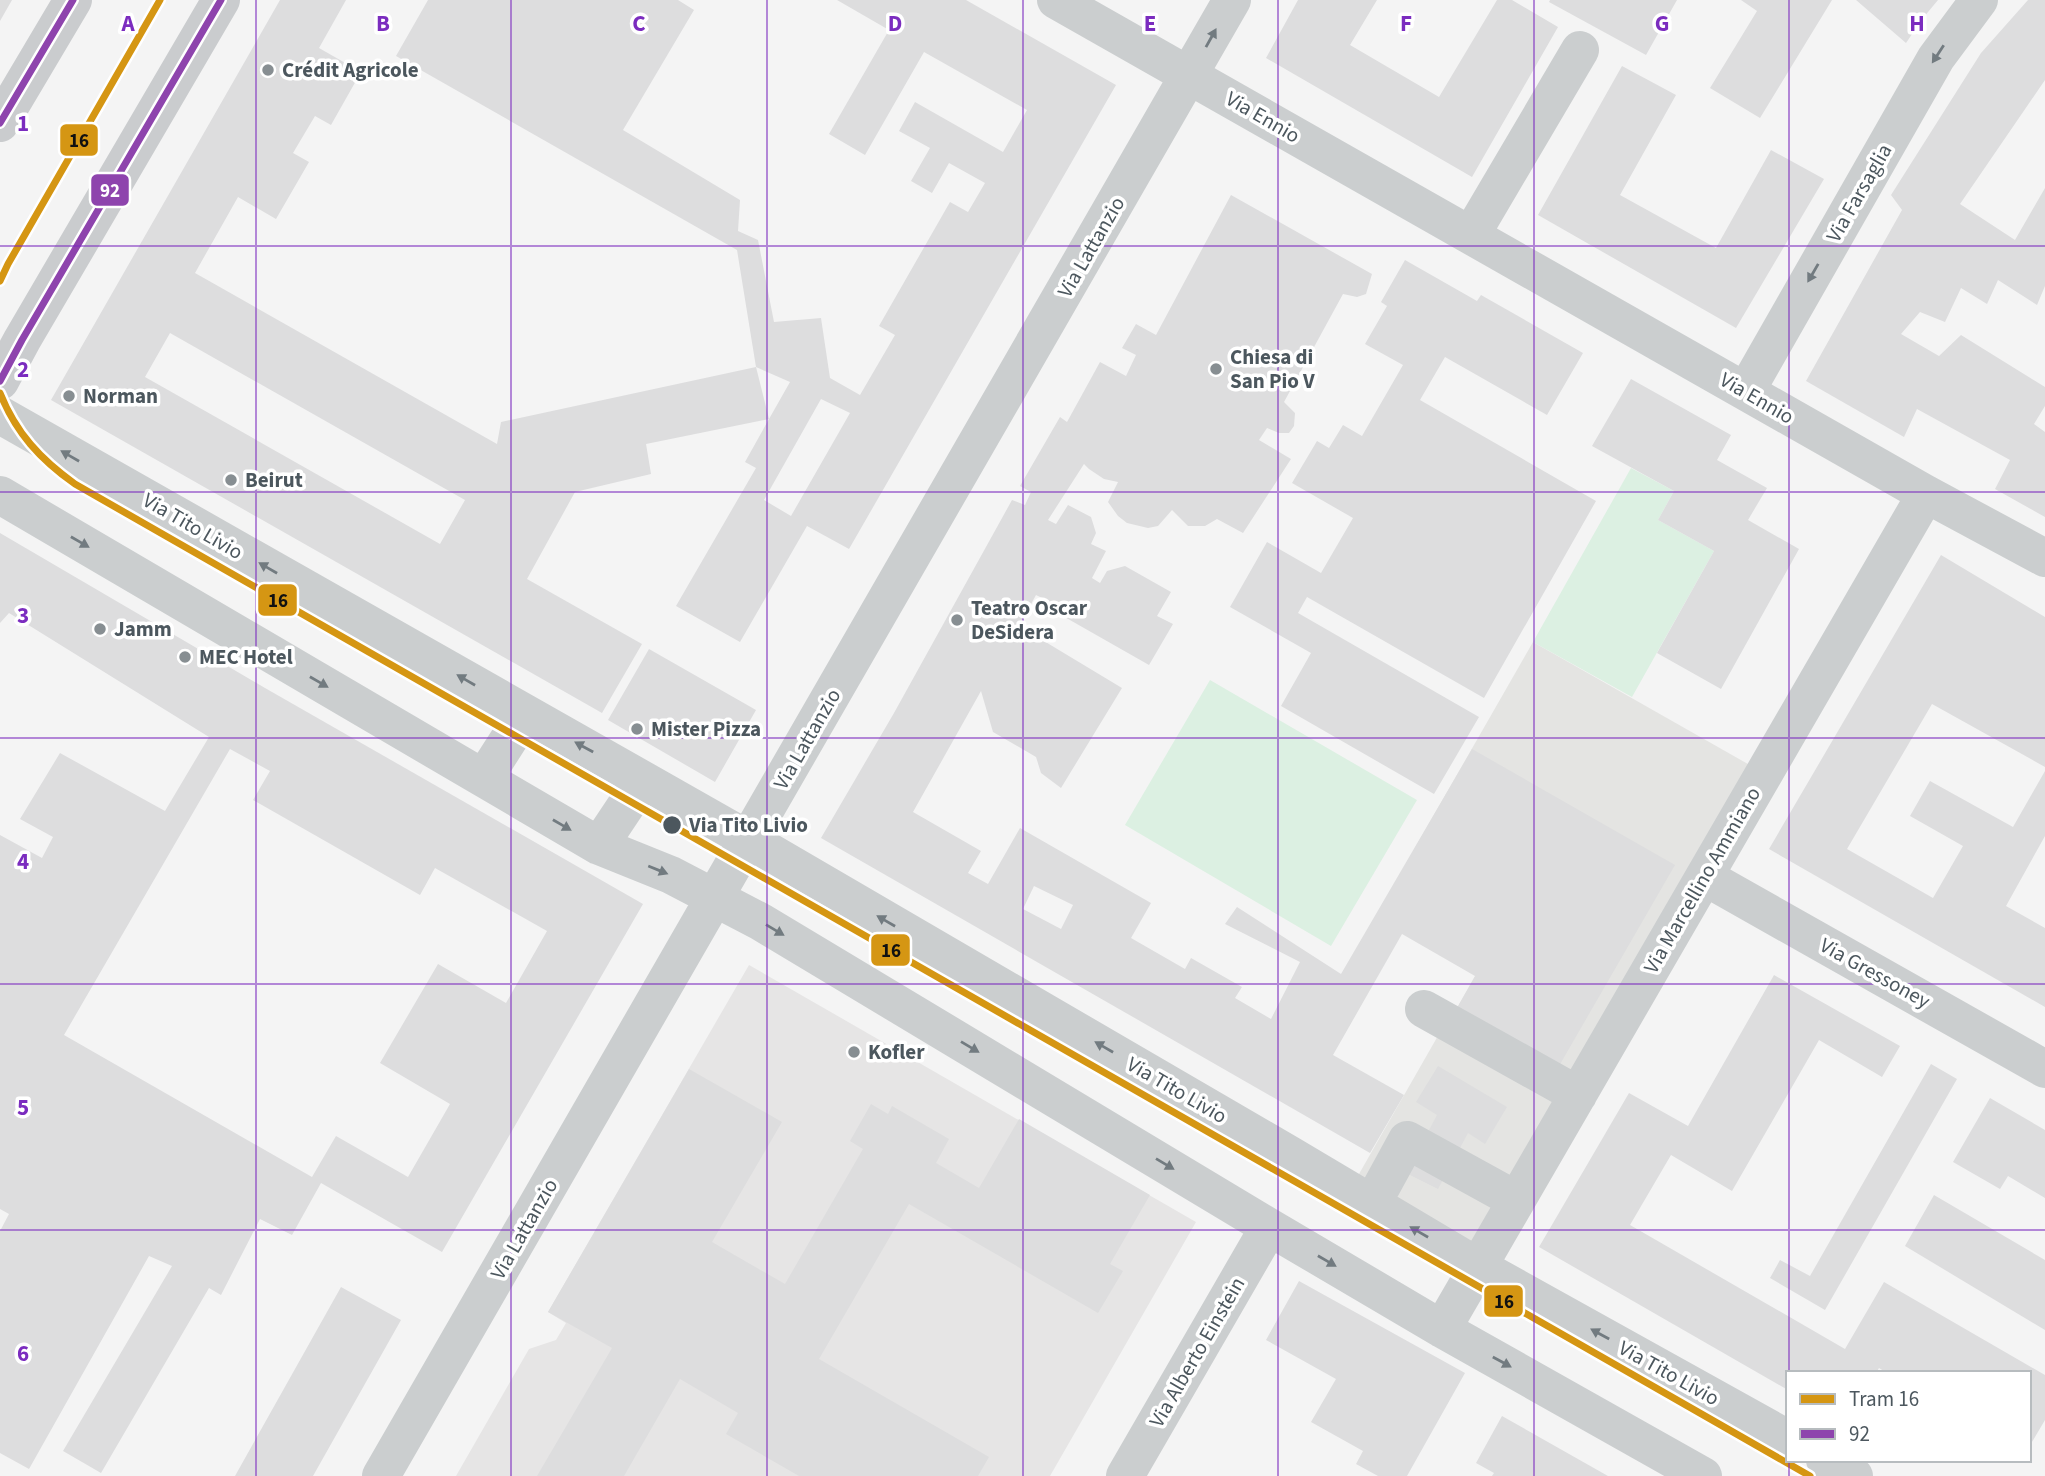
<svg xmlns="http://www.w3.org/2000/svg" width="2045" height="1476" font-family="'Source Sans 3',sans-serif">
	<style>
		.commercial { fill: #e4e4e2 }
		.education { fill: #e6e5e5 }
		.green { fill: #dcf0e2 }
		.building { fill: #ddddde; fill-rule: evenodd }
		.lines { fill: none; stroke-linecap: round; stroke-linejoin: round }
		.minor { stroke: #cbcecf; stroke-width: 38 }
		.major { stroke: #caccce; stroke-width: 38 }
		.bus-1-casing { stroke: #fff; stroke-width: 12 }
		.bus-1 { stroke: #8e44ad; stroke-width: 7 }
		.tram-1-casing { stroke: #fff; stroke-width: 12 }
		.tram-1 { stroke: #d59613; stroke-width: 7 }
		.oneway { fill: #727b80 }
		.grid { fill: none; stroke: #7b2cbf; stroke-width: 2; stroke-opacity: 0.55 }
		.poi-dot { fill: #878e92; stroke: #fff; stroke-width: 2.5 }
		.stop-dot { fill: #4c575e; stroke: #fff; stroke-width: 2.5 }
		.labels { text-anchor: middle; stroke-width: 7; stroke-linejoin: round; paint-order: stroke }
		.poi-label { font-size: 21px; font-weight: bold; fill: #4c575e; stroke: #fff; text-anchor: start }
		.street-label { font-size: 21px; fill: #4c575e; stroke: #fff }
		.stop-label { font-size: 21px; font-weight: bold; fill: #4c575e; stroke: #fff; text-anchor: start }
		.grid-label { font-size: 23px; text-anchor: middle; font-weight: bold; fill: #7b2cbf; stroke: #fff; stroke-width: 7; stroke-linejoin: round; paint-order: stroke }
		.line-badge { stroke: #fff; stroke-width: 2.5 }
		.badge-label { font-size: 19px; text-anchor: middle; font-weight: bold; fill: #fff }
		.pale-badge-label { font-size: 19px; text-anchor: middle; font-weight: bold; fill: #111 }
	</style>
	<rect width="100%" height="100%" fill="#f4f4f4"/>
	<path class="commercial" d="M 1533,642 L 1762,772 L 1476,1263 L 1351,1188 L 1439,1034 L 1453,1015 L 1515,907 L 1415,848 Z"/>
	<path class="education" d="M 749,965 L 1196,1222 L 1050,1476 L 456,1476 L 529,1349 L 556,1340 L 566,1323 L 548,1312 Z"/>
	<path class="green" d="M 1631,468 L 1674,491 L 1658,520 L 1714,551 L 1632,697 L 1533,642 Z
		M 1210,680 L 1417,800 L 1331,946 L 1125,825 Z"/>
	<path class="building" d="M 0,0 L 12,0 L 0,21 Z
		M 280,0 L 346,0 L 319,48 L 361,72 L 331,125 L 315,116 L 293,153 L 309,162 L 276,219 L 238,197 L 195,273 L 497,444 L 501,422 L 756,367 L 769,419 L 790,382 L 756,367 L 737,250 L 396,56 L 428,0 L 678,0 L 694,10 L 623,130 L 740,200 L 738,231 L 758,240 L 774,322 L 821,318 L 830,378 L 860,395 L 895,335 L 879,326 L 950,202 L 968,212 L 985,183 L 949,163 L 932,193 L 911,181 L 930,148 L 899,131 L 915,102 L 1003,152 L 1027,110 L 924,52 L 865,155 L 829,134 L 889,30 L 837,0 L 966,0 L 1116,85 L 849,549 L 807,526 L 740,642 L 676,606 L 756,468 L 745,462 L 769,419 L 646,444 L 651,474 L 575,492 L 527,579 L 642,644 L 602,713 L 51,400 ZM 170,333 L 465,500 L 440,544 L 145,377 ZM 821,399 L 850,413 L 791,516 L 764,500 Z
		M 1298,0 L 1377,0 L 1350,45 L 1439,97 L 1497,0 L 1512,0 L 1558,27 L 1472,177 L 1266,58 Z
		M 1550,0 L 1677,0 L 1646,55 L 1549,2 Z
		M 1741,0 L 1832,0 L 1760,118 L 1710,88 L 1757,11 Z
		M 1856,0 L 1938,0 L 1923,18 L 1906,43 Z
		M 2028,0 L 2045,0 L 2045,80 L 1960,204 L 2015,240 L 2045,188 L 2045,286 L 2037,305 L 1998,280 L 1987,304 L 1961,288 L 1945,322 L 1920,312 L 1901,334 L 1939,356 L 1961,335 L 2045,387 L 2045,406 L 2034,424 L 2045,432 L 2045,517 L 1995,489 L 2010,460 L 1917,409 L 1904,437 L 1806,381 L 1902,210 L 1891,195 L 1981,53 Z
		M 1622,66 L 1676,95 L 1620,195 L 1716,248 L 1771,150 L 1824,179 L 1736,328 L 1538,215 Z
		M 1231,195 L 1372,274 L 1366,294 L 1357,297 L 1343,294 L 1284,402 L 1295,413 L 1294,426 L 1289,433 L 1279,433 L 1267,428 L 1259,440 L 1291,459 L 1243,533 L 1217,519 L 1205,526 L 1188,526 L 1172,510 L 1158,526 L 1148,528 L 1127,523 L 1118,516 L 1108,502 L 1118,482 L 1104,479 L 1089,469 L 1084,464 L 1048,520 L 1056,524 L 1068,505 L 1091,517 L 1096,533 L 1091,544 L 1106,551 L 1092,578 L 1100,583 L 1107,571 L 1125,566 L 1171,592 L 1157,616 L 1173,624 L 1149,665 L 1040,603 L 1042,598 L 1036,595 L 1019,626 L 1122,688 L 1061,788 L 1041,773 L 1036,757 L 993,732 L 981,691 L 913,812 L 981,851 L 968,873 L 988,884 L 1020,828 L 1151,903 L 1131,938 L 1185,969 L 1191,958 L 1242,987 L 1235,998 L 1271,1019 L 1300,962 L 1225,924 L 1237,907 L 1341,974 L 1472,749 L 1675,865 L 1555,1073 L 1453,1015 L 1475,976 L 1402,934 L 1333,1055 L 1404,1095 L 1370,1153 L 821,838 L 894,713 L 1012,500 L 1025,505 L 1031,492 L 1020,486 L 1060,417 L 1067,422 L 1100,362 L 1126,376 L 1136,355 L 1122,348 L 1136,324 L 1156,335 ZM 1034,886 L 1073,905 L 1061,929 L 1023,909 Z
		M 1405,260 L 1477,301 L 1481,295 L 1583,353 L 1547,415 L 1445,357 L 1420,400 L 1596,501 L 1484,698 L 1307,597 L 1298,613 L 1479,717 L 1434,794 L 1281,706 L 1311,653 L 1230,607 L 1267,542 L 1321,573 L 1353,518 L 1292,483 L 1317,441 L 1329,448 L 1343,425 L 1362,436 L 1403,365 L 1365,344 L 1387,306 L 1381,302 Z
		M 1631,379 L 1731,435 L 1717,460 L 1767,488 L 1748,520 L 1799,549 L 1721,689 L 1657,653 L 1714,551 L 1658,520 L 1674,491 L 1592,446 Z
		M 0,533 L 265,688 L 643,904 L 442,1252 L 321,1183 L 292,1235 L 260,1219 L 221,1295 L 209,1288 L 101,1473 L 63,1451 L 172,1266 L 149,1256 L 29,1469 L 0,1453 L 0,1231 L 9,1214 L 0,1209 L 0,835 L 42,858 L 53,837 L 20,819 L 60,753 L 165,811 L 209,737 L 9,613 L 0,623 ZM 230,749 L 270,771 L 253,800 L 420,895 L 435,868 L 547,931 L 506,1003 L 438,964 L 380,1063 L 450,1104 L 408,1177 L 336,1136 L 312,1177 L 64,1035 Z
		M 1941,555 L 2045,617 L 2045,767 L 1932,704 L 1847,849 L 1933,898 L 1963,846 L 1910,816 L 1930,781 L 2013,827 L 2045,771 L 2045,836 L 2006,906 L 2045,928 L 2045,1007 L 1769,849 Z
		M 649,649 L 756,710 L 715,782 L 608,720 Z
		M 1774,975 L 1900,1046 L 1882,1077 L 1819,1040 L 1732,1191 L 1671,1155 L 1630,1225 L 1845,1349 L 1884,1282 L 2045,1375 L 2045,1420 L 2029,1447 L 2029,1373 L 1887,1373 L 1879,1368 L 1876,1373 L 1788,1373 L 1788,1390 L 1539,1247 L 1629,1093 L 1688,1126 Z
		M 1931,1064 L 1957,1079 L 1825,1310 L 1770,1278 L 1780,1260 L 1810,1276 Z
		M 1438,1066 L 1507,1107 L 1485,1144 L 1468,1133 L 1438,1189 L 1406,1173 L 1437,1115 L 1416,1102 Z
		M 689,1069 L 782,1122 L 712,1242 L 785,1284 L 863,1149 L 850,1141 L 871,1104 L 888,1114 L 892,1106 L 949,1139 L 936,1163 L 979,1188 L 1019,1119 L 1150,1195 L 1110,1264 L 1123,1271 L 1098,1313 L 909,1204 L 819,1359 L 989,1457 L 978,1476 L 799,1476 L 726,1434 L 738,1413 L 680,1379 L 624,1476 L 537,1476 L 612,1348 L 548,1312 Z
		M 1990,1098 L 2045,1130 L 2045,1198 L 2008,1176 L 2000,1189 L 1953,1162 Z
		M 1934,1195 L 2045,1260 L 2045,1330 L 1905,1246 Z
		M 1299,1281 L 1465,1373 L 1407,1476 L 1378,1476 L 1356,1464 L 1363,1451 L 1311,1422 L 1336,1379 L 1266,1340 Z
		M 341,1287 L 401,1320 L 313,1476 L 235,1476 Z
		M 1502,1416 L 1608,1476 L 1492,1476 L 1494,1473 L 1476,1463 Z"/>
	<g class="lines">
		<path class="minor" d="M 1056,0 L 1926,494 L 2045,558
			M 1471,235 L 1580,50
			M 1746,391 L 1936,58 L 1979,0
			M 0,415 L 749,840 L 1290,1155 L 1477,1266 L 1788,1439
			M 0,495 L 599,846 L 671,875 L 761,922 L 1269,1227 L 1442,1329 L 1703,1476
			M 484,778 L 525,714
			M 599,846 L 643,780
			M 1705,877 L 2045,1069
			M 1424,1009 L 1578,1095
			M 1372,1204 L 1407,1140 L 1516,1200
			M 1442,1329 L 1926,494
			M 1825,1460 L 1854,1476
			M 381,1476 L 1232,0
			M 1125,1476 L 1269,1227"/>
		<path class="major" d="M 0,123 L 73,0
			M 0,381 L 22,340 L 221,0"/>
		<g class="bus-1-casing">
			<path id="bus-1" d="M 0,123 L 73,0
				M 0,381 L 22,340 L 221,0"/>
		</g>
		<use href="#bus-1" class="bus-1"/>
		<g class="tram-1-casing">
			<path id="tram-1" d="M 0,281 L 8,264 L 160,0
				M 0,393 C 16,433 40,459 75,484 L 1810,1476"/>
		</g>
		<use href="#tram-1" class="tram-1"/>
	</g>
	<defs><path id="oneway-solid" d="M-6-.8H1V-3.2L6.5 0L1 3.2V.8H-6Z" transform="scale(1.75)"/></defs>
	<g class="oneway">
		<use href="#oneway-solid" transform="translate(1211 38) rotate(-61)"/>
		<use href="#oneway-solid" transform="translate(1938 54) rotate(123)"/>
		<use href="#oneway-solid" transform="translate(1813 273) rotate(120)"/>
		<use href="#oneway-solid" transform="translate(70 456) rotate(-150)"/>
		<use href="#oneway-solid" transform="translate(80 542) rotate(30)"/>
		<use href="#oneway-solid" transform="translate(268 568) rotate(-150)"/>
		<use href="#oneway-solid" transform="translate(466 680) rotate(-150)"/>
		<use href="#oneway-solid" transform="translate(319 682) rotate(30)"/>
		<use href="#oneway-solid" transform="translate(584 747) rotate(-151)"/>
		<use href="#oneway-solid" transform="translate(562 825) rotate(30)"/>
		<use href="#oneway-solid" transform="translate(658 870) rotate(22)"/>
		<use href="#oneway-solid" transform="translate(886 921) rotate(-150)"/>
		<use href="#oneway-solid" transform="translate(775 930) rotate(31)"/>
		<use href="#oneway-solid" transform="translate(970 1047) rotate(31)"/>
		<use href="#oneway-solid" transform="translate(1104 1047) rotate(-150)"/>
		<use href="#oneway-solid" transform="translate(1165 1164) rotate(31)"/>
		<use href="#oneway-solid" transform="translate(1419 1232) rotate(-150)"/>
		<use href="#oneway-solid" transform="translate(1327 1261) rotate(30)"/>
		<use href="#oneway-solid" transform="translate(1600 1334) rotate(-151)"/>
		<use href="#oneway-solid" transform="translate(1502 1362) rotate(29)"/>
	</g>
	<path class="grid" d="M 256,0 L 256,1476M 511,0 L 511,1476M 767,0 L 767,1476M 1023,0 L 1023,1476M 1278,0 L 1278,1476M 1534,0 L 1534,1476M 1789,0 L 1789,1373M 0,246 L 2045,246M 0,492 L 2045,492M 0,738 L 2045,738M 0,984 L 2045,984M 0,1230 L 2045,1230M 1789,1460 L 1789,1476"/>
	<g class="poi-dot">
		<circle cx="268" cy="70" r="7"/>
		<circle cx="1216" cy="369" r="7"/>
		<circle cx="69" cy="396" r="7"/>
		<circle cx="231" cy="480" r="7"/>
		<circle cx="957" cy="620" r="7"/>
		<circle cx="100" cy="629" r="7"/>
		<circle cx="185" cy="657" r="7"/>
		<circle cx="637" cy="729" r="7"/>
		<circle cx="854" cy="1052" r="7"/>
	</g>
	<circle class="stop-dot" cx="672" cy="825" r="10"/>
	<g class="labels">
		<g class="poi-label">
			<text x="282" y="77">Crédit Agricole</text>
			<text x="1230" y="364">Chiesa di<tspan x="1230" dy="24">San Pio V</tspan></text>
			<text x="83" y="403">Norman</text>
			<text x="245" y="487">Beirut</text>
			<text x="971" y="615">Teatro Oscar<tspan x="971" dy="24">DeSidera</tspan></text>
			<text x="114" y="636">Jamm</text>
			<text x="199" y="664">MEC Hotel</text>
			<text x="651" y="736">Mister Pizza</text>
			<text x="868" y="1059">Kofler</text>
		</g>
		<g class="street-label">
			<text transform="translate(1263 117) rotate(30)" y="7">Via Ennio</text>
			<text transform="translate(1859 193) rotate(-60)" y="7">Via Farsaglia</text>
			<text transform="translate(1091 247) rotate(-60)" y="7">Via Lattanzio</text>
			<text transform="translate(1757 398) rotate(30)" y="7">Via Ennio</text>
			<text transform="translate(193 526) rotate(30)" y="7">Via Tito Livio</text>
			<text transform="translate(807 739) rotate(-60)" y="7">Via Lattanzio</text>
			<text transform="translate(1702 880) rotate(-60)" y="7">Via Marcellino Ammiano</text>
			<text transform="translate(1875 973) rotate(29)" y="7">Via Gressoney</text>
			<text transform="translate(1177 1090) rotate(30)" y="7">Via Tito Livio</text>
			<text transform="translate(524 1229) rotate(-60)" y="7">Via Lattanzio</text>
			<text transform="translate(1197 1352) rotate(-60)" y="7">Via Alberto Einstein</text>
			<text transform="translate(1669 1373) rotate(29)" y="7">Via Tito Livio</text>
		</g>
		<g class="stop-label">
			<text x="689" y="832">Via Tito Livio</text>
		</g>
	</g>
	<g class="grid-label">
		<text x="128" y="31">A</text>
		<text x="383" y="31">B</text>
		<text x="639" y="31">C</text>
		<text x="895" y="31">D</text>
		<text x="1150" y="31">E</text>
		<text x="1406" y="31">F</text>
		<text x="1662" y="31">G</text>
		<text x="1917" y="31">H</text>
		<text x="23" y="131">1</text>
		<text x="23" y="377">2</text>
		<text x="23" y="623">3</text>
		<text x="23" y="869">4</text>
		<text x="23" y="1115">5</text>
		<text x="23" y="1361">6</text>
	</g>
	<g class="line-badge">
		<rect x="59" y="123" width="40" height="34" rx="7" fill="#d59613"/>
		<rect x="90" y="173" width="40" height="34" rx="7" fill="#8e44ad"/>
		<rect x="257" y="583" width="41" height="34" rx="7" fill="#d59613"/>
		<rect x="870" y="933" width="41" height="34" rx="7" fill="#d59613"/>
		<rect x="1483" y="1284" width="41" height="34" rx="7" fill="#d59613"/>
	</g>
	<g class="badge-label">
		<text x="110" y="197">92</text>
	</g>
	<g class="pale-badge-label">
		<text x="79" y="147">16</text>
		<text x="278" y="607">16</text>
		<text x="891" y="957">16</text>
		<text x="1504" y="1308">16</text>
	</g>
	<rect x="1786" y="1371" width="245" height="91" fill="#ffffff" stroke="#b7bcbf" stroke-width="2"/>
	<rect x="1800" y="1394" width="35" height="10" fill="#d59613" stroke="#b7bcbf" stroke-width="2"/>
	<text x="1849" y="1406" font-size="21" fill="#4c575e">Tram 16</text>
	<rect x="1800" y="1429" width="35" height="10" fill="#8e44ad" stroke="#b7bcbf" stroke-width="2"/>
	<text x="1849" y="1441" font-size="21" fill="#4c575e">92</text>
</svg>
